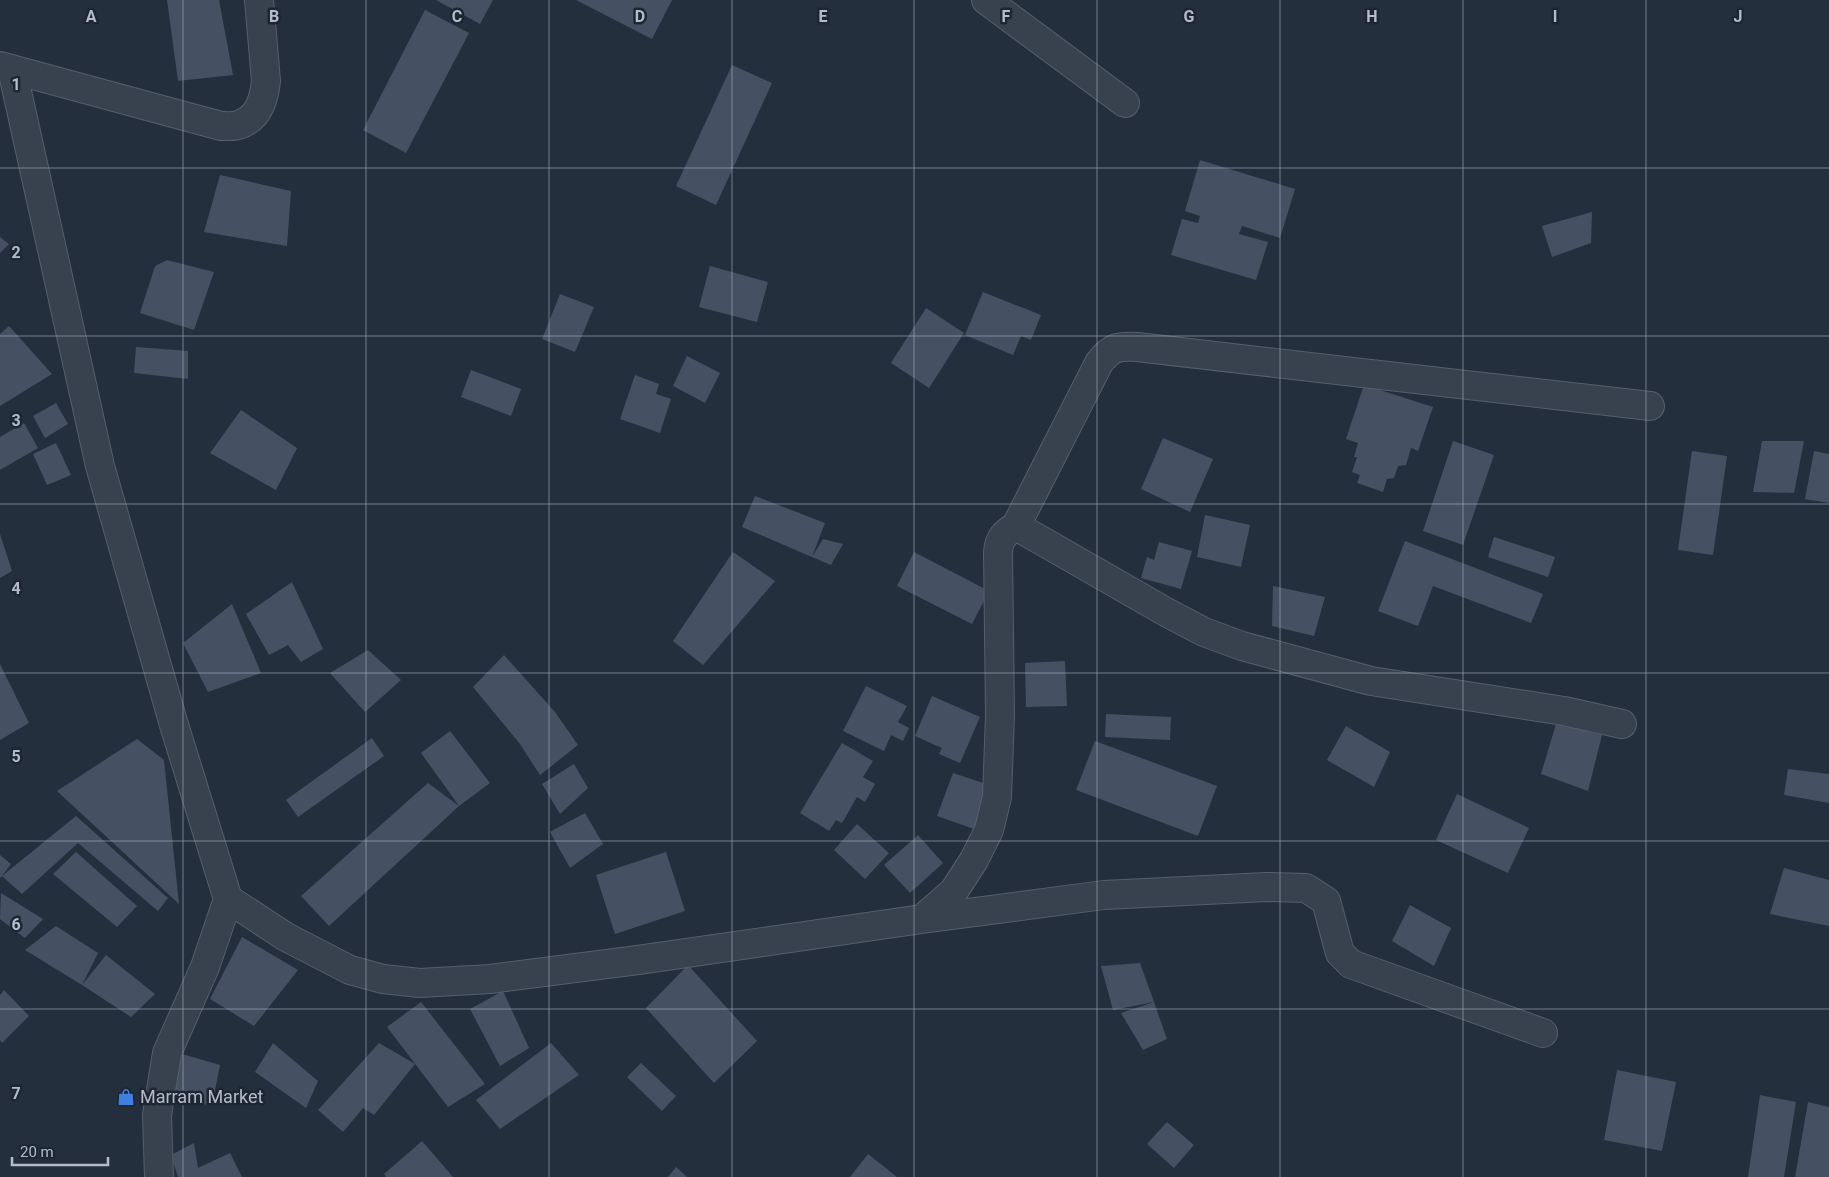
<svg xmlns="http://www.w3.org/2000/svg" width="1829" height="1177" font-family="Roboto,sans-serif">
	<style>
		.building { fill: #455162 }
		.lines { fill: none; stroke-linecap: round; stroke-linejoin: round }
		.minor-casing { stroke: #565f6c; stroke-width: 30 }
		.minor { stroke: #38414e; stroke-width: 28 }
		.grid { fill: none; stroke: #b4bcc9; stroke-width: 1; stroke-opacity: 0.55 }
		.labels { text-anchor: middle; stroke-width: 5; stroke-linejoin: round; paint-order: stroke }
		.poi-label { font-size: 18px; fill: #b4bcc9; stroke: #1d2633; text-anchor: start }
		.grid-label { font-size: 16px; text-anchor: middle; font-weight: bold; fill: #b4bcc9; stroke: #1d2633; stroke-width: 5; stroke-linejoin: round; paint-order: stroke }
	</style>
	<rect width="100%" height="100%" fill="#242f3e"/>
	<path class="building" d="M 167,0 L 219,0 L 233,75 L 178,81 Z
		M 436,0 L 493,0 L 480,24 Z
		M 576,0 L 672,0 L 652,39 Z
		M 425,10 L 469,33 L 406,153 L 363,130 Z
		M 732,65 L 772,83 L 716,205 L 676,186 Z
		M 1200,160 L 1295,189 L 1280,238 L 1242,226 L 1239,234 L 1268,242 L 1256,280 L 1171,255 L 1182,219 L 1198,223 L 1200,216 L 1185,211 Z
		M 220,175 L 291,191 L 287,246 L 204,232 Z
		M 1592,212 L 1591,243 L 1552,257 L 1542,226 Z
		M 0,237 L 9,244 L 0,253 Z
		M 167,260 L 214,272 L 194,330 L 140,313 L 155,266 Z
		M 710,266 L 768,282 L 757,322 L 699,307 Z
		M 983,292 L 1041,315 L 1031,340 L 1021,336 L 1013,355 L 965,335 Z
		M 560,294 L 594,307 L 575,352 L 542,339 Z
		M 926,308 L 964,333 L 929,388 L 891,363 Z
		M 9,326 L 52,374 L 0,406 L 0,334 Z
		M 136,347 L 188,351 L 188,379 L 134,373 Z
		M 687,356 L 720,373 L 705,403 L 673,386 Z
		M 471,370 L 521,389 L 511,416 L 461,397 Z
		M 635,375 L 659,384 L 656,394 L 671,399 L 660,433 L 620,419 Z
		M 1364,385 L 1433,407 L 1418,451 L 1411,448 L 1406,465 L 1398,466 L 1394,478 L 1387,479 L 1383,492 L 1357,483 L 1360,475 L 1352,472 L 1357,457 L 1354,457 L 1358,443 L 1346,439 Z
		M 56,403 L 68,424 L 45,438 L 33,416 Z
		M 241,410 L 297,448 L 276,490 L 210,453 Z
		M 24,423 L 38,448 L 0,470 L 0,437 Z
		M 1163,438 L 1213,459 L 1190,512 L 1141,489 Z
		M 1453,441 L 1494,455 L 1463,545 L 1423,531 Z
		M 1762,441 L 1804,441 L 1794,493 L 1753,492 Z
		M 56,443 L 71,475 L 47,485 L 33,454 Z
		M 1692,451 L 1727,456 L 1713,555 L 1678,550 Z
		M 1814,451 L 1829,454 L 1829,503 L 1805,499 Z
		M 755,496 L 825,523 L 812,557 L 823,539 L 843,544 L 831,565 L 812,557 L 742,527 Z
		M 1205,515 L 1250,525 L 1241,567 L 1197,557 Z
		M 0,534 L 12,571 L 0,578 Z
		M 1494,537 L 1555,557 L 1548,577 L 1488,557 Z
		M 1405,541 L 1543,594 L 1531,623 L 1433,586 L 1418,626 L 1378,611 Z
		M 1159,542 L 1192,551 L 1181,589 L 1141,578 L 1147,557 L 1154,560 Z
		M 733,552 L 775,581 L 703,665 L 673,641 Z
		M 914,552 L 989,591 L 972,624 L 897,586 Z
		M 292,582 L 323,649 L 301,662 L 288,645 L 269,655 L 246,614 Z
		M 1273,586 L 1325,597 L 1314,636 L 1272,626 Z
		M 232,604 L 261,673 L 208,692 L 183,643 Z
		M 368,650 L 401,680 L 365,712 L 330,673 Z
		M 504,655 L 555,712 L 578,745 L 540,775 L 520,744 L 473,687 Z
		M 1065,661 L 1067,706 L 1026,707 L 1025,663 Z
		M 0,664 L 29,723 L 0,740 Z
		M 866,686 L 907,706 L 898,722 L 909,728 L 903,741 L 891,735 L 884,751 L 843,731 Z
		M 932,696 L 980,717 L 960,763 L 939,754 L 942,748 L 915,736 Z
		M 1106,714 L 1171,717 L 1170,740 L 1105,737 Z
		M 1556,724 L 1602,735 L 1588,791 L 1541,774 Z
		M 1346,726 L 1390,752 L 1374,787 L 1327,760 Z
		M 450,731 L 490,783 L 459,806 L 329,926 L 301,896 L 428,783 L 459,806 L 421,753 Z
		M 372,738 L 384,756 L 298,817 L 286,800 Z
		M 137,739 L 164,760 L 179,904 L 57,791 Z
		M 1095,741 L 1217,786 L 1198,836 L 1076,790 Z
		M 842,743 L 873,761 L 863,777 L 875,784 L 865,802 L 857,797 L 842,823 L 836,820 L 829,831 L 800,813 Z
		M 574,764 L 588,788 L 560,814 L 542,784 Z
		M 1788,769 L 1829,774 L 1829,803 L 1784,795 Z
		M 953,773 L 989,785 L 974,829 L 937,816 Z
		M 1457,794 L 1529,828 L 1508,873 L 1436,840 Z
		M 585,813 L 603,844 L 570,868 L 550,832 Z
		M 76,816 L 168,898 L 158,911 L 78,843 L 22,894 L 2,876 L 0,878 L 0,855 L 11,864 L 2,876 Z
		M 857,824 L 889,853 L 865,879 L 834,850 Z
		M 918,835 L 943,863 L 910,893 L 884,865 Z
		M 76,852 L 137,906 L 117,927 L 53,874 Z
		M 666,852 L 685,911 L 615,934 L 596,875 Z
		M 1784,868 L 1829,880 L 1829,926 L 1770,914 Z
		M 1,893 L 43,919 L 25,938 L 0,919 Z
		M 1410,905 L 1451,928 L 1434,966 L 1392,941 Z
		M 56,926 L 98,953 L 82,985 L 25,950 Z
		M 242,937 L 298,970 L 254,1026 L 210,999 Z
		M 106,955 L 155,994 L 131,1017 L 82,985 Z
		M 1140,963 L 1154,1002 L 1113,1010 L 1101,966 Z
		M 688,965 L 757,1041 L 714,1083 L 646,1008 Z
		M 4,990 L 29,1016 L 2,1043 L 0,1040 L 0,995 Z
		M 503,991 L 529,1048 L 500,1066 L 470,1009 Z
		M 421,1002 L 485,1084 L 448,1107 L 387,1027 Z
		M 1154,1002 L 1167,1039 L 1143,1050 L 1121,1013 Z
		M 273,1043 L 318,1081 L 306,1108 L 255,1072 Z
		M 379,1043 L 415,1064 L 374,1115 L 363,1108 L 343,1132 L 318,1110 Z
		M 551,1043 L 579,1075 L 500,1129 L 476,1100 Z
		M 182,1054 L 220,1065 L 212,1105 L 172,1101 Z
		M 641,1063 L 676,1096 L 662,1111 L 627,1077 Z
		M 1617,1070 L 1676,1082 L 1662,1151 L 1604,1140 Z
		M 1760,1095 L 1796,1102 L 1784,1177 L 1748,1177 Z
		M 1808,1102 L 1829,1107 L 1829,1177 L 1795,1177 Z
		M 1167,1122 L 1194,1145 L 1174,1168 L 1147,1144 Z
		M 422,1141 L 453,1177 L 386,1177 L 384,1174 Z
		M 194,1143 L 198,1168 L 230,1153 L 242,1177 L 178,1177 L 171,1155 Z
		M 868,1154 L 897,1177 L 850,1177 Z
		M 676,1167 L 687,1177 L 668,1177 Z"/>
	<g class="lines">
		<g class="minor-casing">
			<path id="minor" d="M 986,0 L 1125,103
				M 0,66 L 221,126 C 227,126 235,127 241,124 C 259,117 264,99 266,81 L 259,0
				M 12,69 L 100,466 L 174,725 L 228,899 L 205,967 L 167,1053 L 157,1115 L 159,1177
				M 1016,526 L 1166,612 L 1204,632 L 1242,646 L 1371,681 L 1564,711 L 1622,724
				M 228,899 L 286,937 L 350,970 L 383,979 L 420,983 L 490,979 L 638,960 L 922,919 L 1104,895 L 1267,887 L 1306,888 L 1326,901 L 1340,953 L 1351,964 L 1543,1033
				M 922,919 L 954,891 L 974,860 L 989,830 L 997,797 L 1000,715 L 998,552 C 999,538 1005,533 1016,526 L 1099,363 C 1111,347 1118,346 1137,347 L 1650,406"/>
		</g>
		<use href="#minor" class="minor"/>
	</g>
	<path class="grid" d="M 183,0 L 183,1177M 366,0 L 366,1177M 549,0 L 549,1177M 732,0 L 732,1177M 914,0 L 914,1177M 1097,0 L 1097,1177M 1280,0 L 1280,1177M 1463,0 L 1463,1177M 1646,0 L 1646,1177M 0,168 L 1829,168M 0,336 L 1829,336M 0,504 L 1829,504M 0,673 L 1829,673M 0,841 L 1829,841M 0,1009 L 1829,1009"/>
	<defs>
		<g id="shop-bare" transform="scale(1.35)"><path d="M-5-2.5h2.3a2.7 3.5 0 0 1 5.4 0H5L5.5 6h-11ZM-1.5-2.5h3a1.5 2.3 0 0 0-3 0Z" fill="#3f7fe0" stroke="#1d2633" stroke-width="2.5" paint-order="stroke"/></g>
	</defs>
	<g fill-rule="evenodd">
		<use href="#shop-bare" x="126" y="1097"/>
	</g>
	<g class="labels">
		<g class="poi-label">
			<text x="140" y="1103">Marram Market</text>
		</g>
	</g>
	<g class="grid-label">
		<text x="91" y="22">A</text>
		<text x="274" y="22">B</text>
		<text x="457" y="22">C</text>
		<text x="640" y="22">D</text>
		<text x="823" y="22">E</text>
		<text x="1006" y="22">F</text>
		<text x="1189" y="22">G</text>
		<text x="1372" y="22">H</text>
		<text x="1555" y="22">I</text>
		<text x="1738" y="22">J</text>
		<text x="16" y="90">1</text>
		<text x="16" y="258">2</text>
		<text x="16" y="426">3</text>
		<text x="16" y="594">4</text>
		<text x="16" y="762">5</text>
		<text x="16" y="930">6</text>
		<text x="16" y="1099">7</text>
	</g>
	<path d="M12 1157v8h96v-8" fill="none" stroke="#b4bcc9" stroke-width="2.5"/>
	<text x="20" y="1157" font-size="15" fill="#b4bcc9" stroke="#1d2633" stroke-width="4" paint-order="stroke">20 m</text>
</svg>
